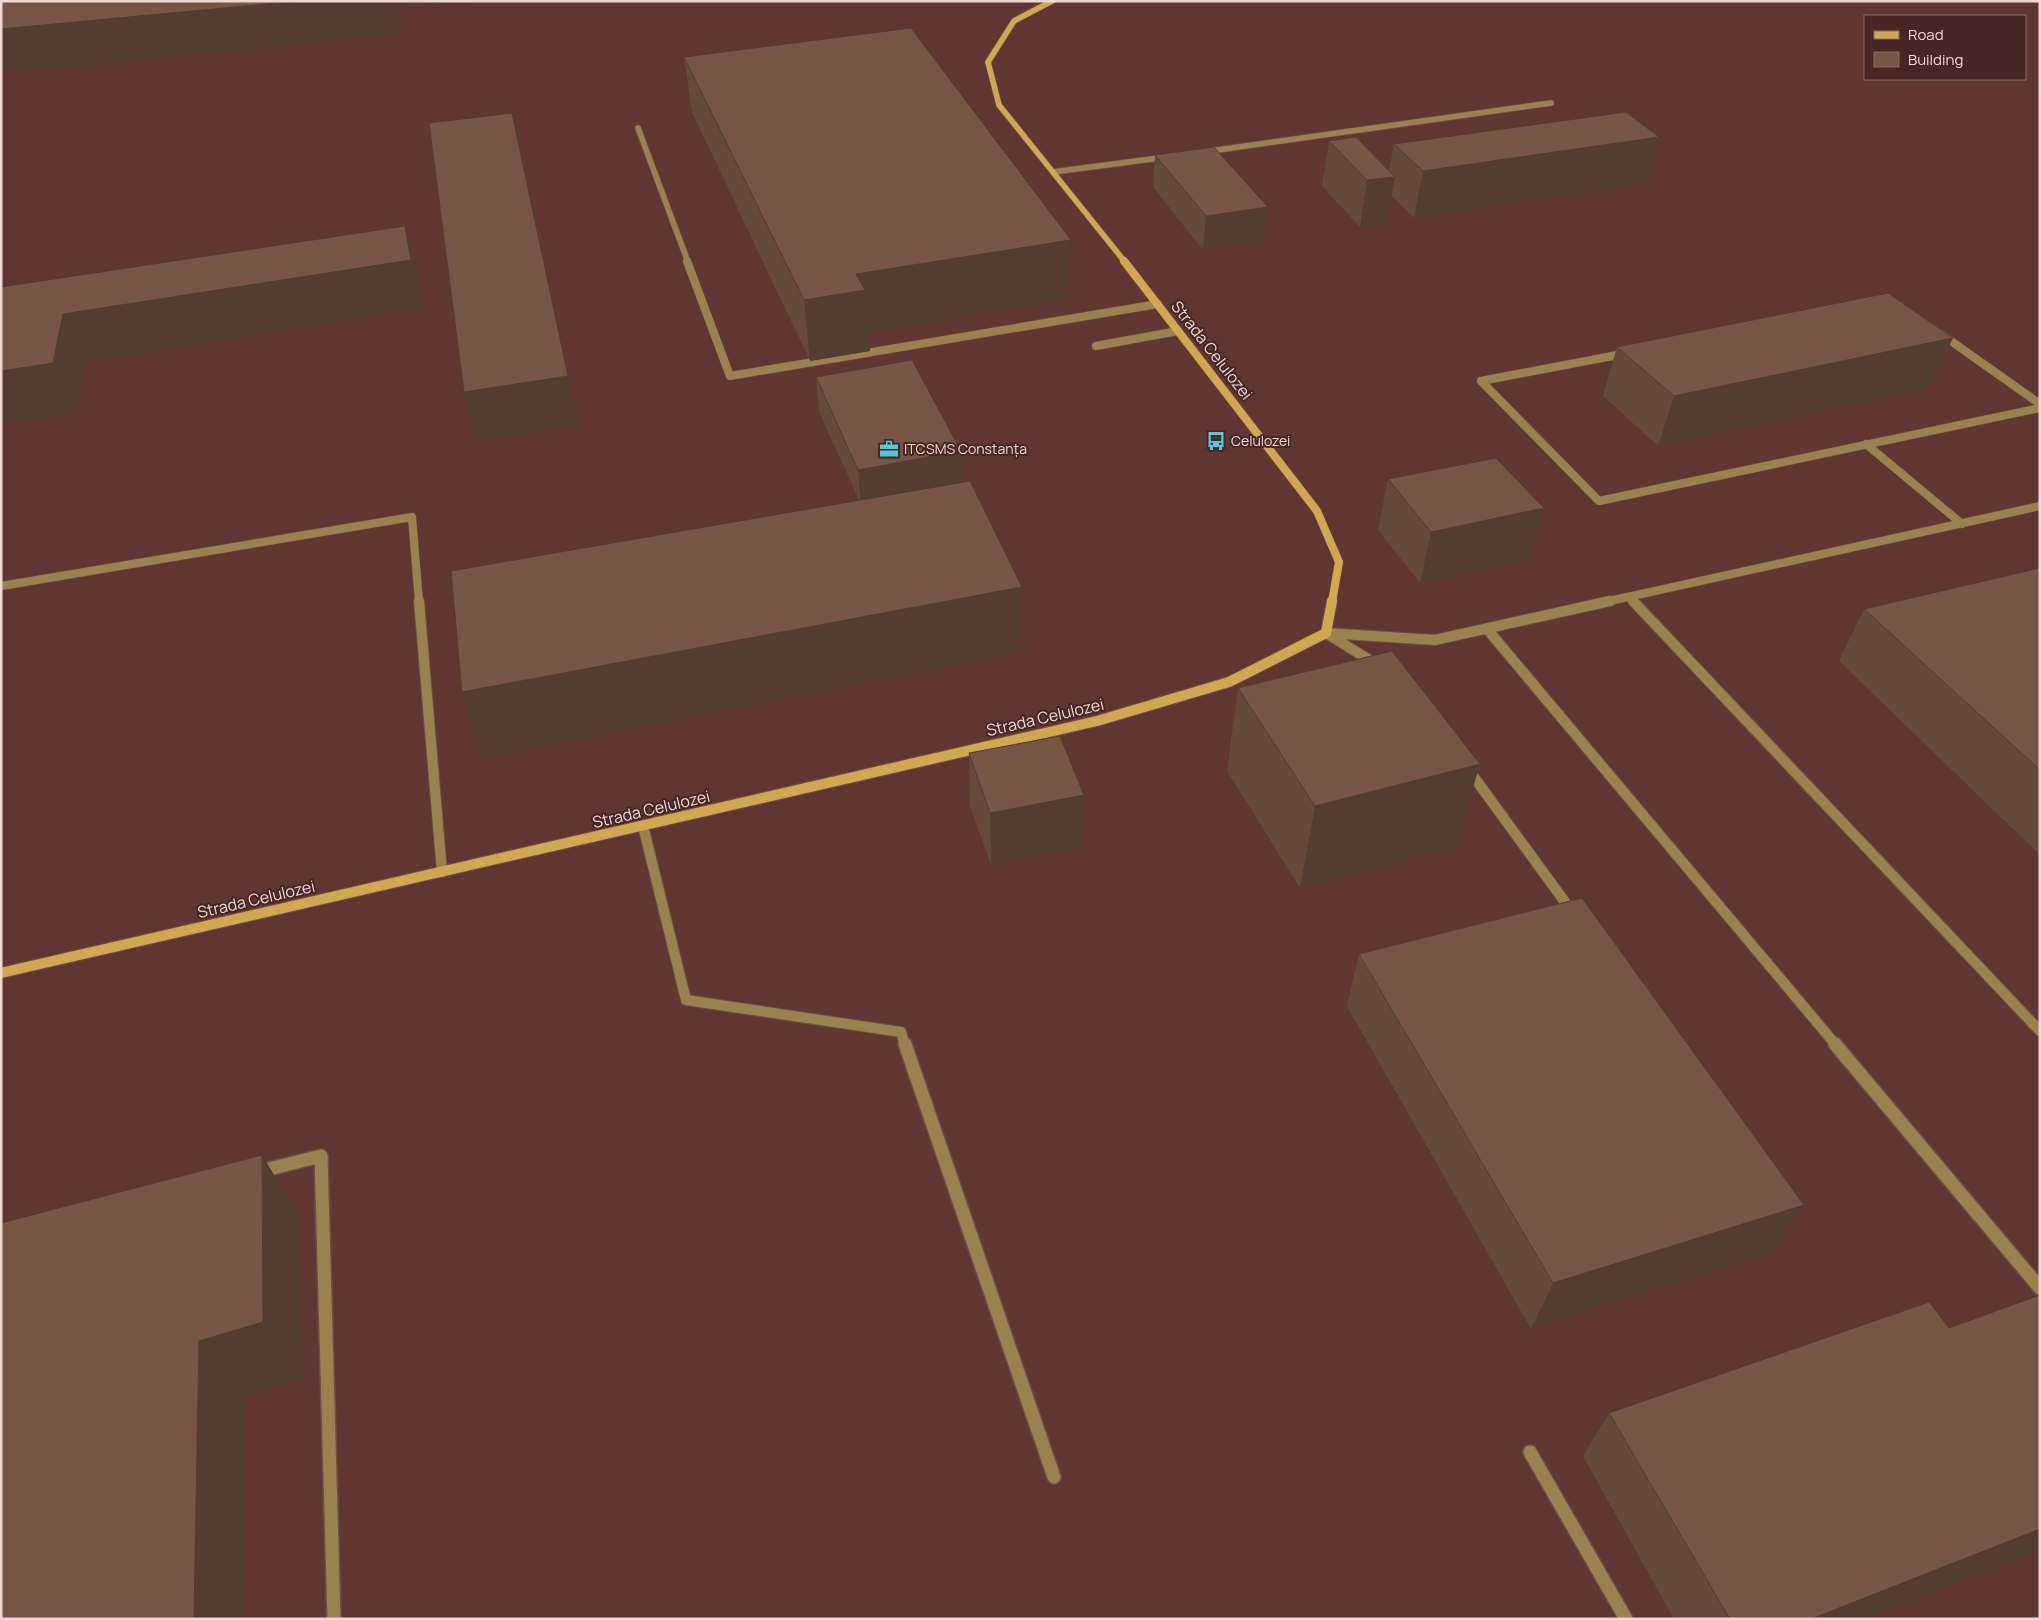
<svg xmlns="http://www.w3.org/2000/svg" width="2041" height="1620" font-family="Manrope,sans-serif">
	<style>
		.built { fill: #603632; fill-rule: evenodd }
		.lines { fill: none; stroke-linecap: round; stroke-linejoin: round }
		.lane-far3-casing { stroke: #6d4d4b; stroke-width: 7 }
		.lane-far2-casing { stroke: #6d4d4b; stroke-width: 9 }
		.lane-far1-casing { stroke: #6d4d4b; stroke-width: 12 }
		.lane-casing { stroke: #6d4d4b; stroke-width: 16 }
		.secondary-far2-casing { stroke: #6d4d4b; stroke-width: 7 }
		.secondary-far1-casing { stroke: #6d4d4b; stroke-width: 9 }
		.secondary-casing { stroke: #6d4d4b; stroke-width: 12 }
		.lane-far3 { stroke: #9a814d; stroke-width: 5.5 }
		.lane-far2 { stroke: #9a814d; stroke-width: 8 }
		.lane-far1 { stroke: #9a814d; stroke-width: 10 }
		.lane { stroke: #9a814d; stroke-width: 13 }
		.secondary-far2 { stroke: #d0a850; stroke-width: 5.5 }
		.secondary-far1 { stroke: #d0a850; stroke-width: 8 }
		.secondary { stroke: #d0a850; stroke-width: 10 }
		.wall { fill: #65493c }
		.shaded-wall { fill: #533c31 }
		.building { fill: #765546; stroke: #533c31 }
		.labels { text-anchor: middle; stroke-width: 4; stroke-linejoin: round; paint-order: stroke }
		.far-poi-label { font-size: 14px; fill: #efd8d6; stroke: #462523; text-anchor: start }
		.street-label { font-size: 16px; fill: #efd8d6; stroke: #462523 }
	</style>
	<rect width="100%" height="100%" fill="#512f2c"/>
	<path class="built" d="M 1,1 L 2040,1 L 2040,1619 L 1,1619 ZM 1865,16 L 2025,16 L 2025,79 L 1865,79 Z"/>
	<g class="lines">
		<g class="lane-far3-casing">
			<path id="lane-far3" d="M 638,128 L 688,262
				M 1203,152 L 1551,103
				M 1053,172 L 1167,157"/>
		</g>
		<g class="lane-far2-casing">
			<path id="lane-far2" d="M 687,261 L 730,376 L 1158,304
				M 1941,334 L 2040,404
				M 1096,346 L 1178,331
				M 1628,353 L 1481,381 L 1599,501 L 2040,408
				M 1866,444 L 1962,524
				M 1,586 L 412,517 L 419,602
				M 1629,597 L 1634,602
				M 1605,602 L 2040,506"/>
		</g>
		<g class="lane-far1-casing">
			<path id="lane-far1" d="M 419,601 L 442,872
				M 1633,601 L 2040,1031
				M 1487,629 L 1836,1045
				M 1326,633 L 1435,640 L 1610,601
				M 1326,633 L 1376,664
				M 1468,769 L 1573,913
				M 643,826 L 686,1000 L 901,1032 L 905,1045"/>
		</g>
		<g class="lane-casing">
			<path id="lane" d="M 905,1044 L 1054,1477
				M 1835,1044 L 2040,1288
				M 257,1172 L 321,1156 L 334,1619
				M 1530,1452 L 1626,1619"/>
		</g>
		<g class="secondary-far2-casing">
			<path id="secondary-far2" d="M 1052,1 L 1014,21 L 988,62 L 999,105 L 1125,262"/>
		</g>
		<g class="secondary-far1-casing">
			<path id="secondary-far1" d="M 1124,261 L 1317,511 L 1339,562 L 1332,602"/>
		</g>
		<g class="secondary-casing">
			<path id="secondary" d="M 1,973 L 1097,721 L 1229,682 L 1326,633 L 1332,601"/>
		</g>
		<use href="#lane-far3" class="lane-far3"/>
		<use href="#lane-far2" class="lane-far2"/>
		<use href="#lane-far1" class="lane-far1"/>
		<use href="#lane" class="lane"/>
		<use href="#secondary-far2" class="secondary-far2"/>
		<use href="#secondary-far1" class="secondary-far1"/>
		<use href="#secondary" class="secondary"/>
	</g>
	<path class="wall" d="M 684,57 L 1069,299 L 868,333 L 870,351 L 810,361 L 692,112 Z
		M 1659,137 L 1646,183 L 1414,218 L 1392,196 L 1387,223 L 1360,227 L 1322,186 L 1329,141 L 1389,171 L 1394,144 Z
		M 1155,155 L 1268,207 L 1264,240 L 1203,250 L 1153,187 Z
		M 1617,347 L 1930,388 L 1658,446 L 1603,396 Z
		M 816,377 L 962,482 L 1022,652 L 484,758 L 462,692 L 859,500 L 819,412 Z
		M 1388,479 L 1529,560 L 1420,583 L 1378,530 Z
		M 2040,568 L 2040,855 L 1839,661 L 1864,609 Z
		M 1238,688 L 1456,847 L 1300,888 L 1227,771 Z
		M 969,753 L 1084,795 L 1082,847 L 991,865 L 970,806 Z
		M 1359,954 L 1772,1253 L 1531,1329 L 1347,1006 Z
		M 1609,1413 L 1866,1619 L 1674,1619 L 1583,1456 Z"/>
	<path class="shaded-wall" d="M 299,1 L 482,1 L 399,9 L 400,34 L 1,74 L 1,29 Z
		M 512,113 L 579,426 L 478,442 L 464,392 Z
		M 1659,137 L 1646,183 L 1414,218 L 1423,171 Z
		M 1395,177 L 1387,223 L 1360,227 L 1367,180 Z
		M 1268,207 L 1264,240 L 1203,250 L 1206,216 Z
		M 405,226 L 418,274 L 425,308 L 85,363 L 77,413 L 1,424 L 1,371 L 63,314 Z
		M 1071,240 L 1069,299 L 868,333 L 870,351 L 810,361 L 804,300 L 856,274 Z
		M 1953,338 L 1930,388 L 1658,446 L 1674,396 Z
		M 961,451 L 962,487 L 861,506 L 858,470 Z
		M 1544,508 L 1529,560 L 1420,583 L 1431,532 Z
		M 1022,587 L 1022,652 L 484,758 L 462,692 Z
		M 1480,764 L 1456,847 L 1300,888 L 1315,806 Z
		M 1084,795 L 1082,847 L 991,865 L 990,813 Z
		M 262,1155 L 299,1216 L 304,1379 L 244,1397 L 244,1619 L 194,1619 L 199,1341 Z
		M 1804,1205 L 1772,1253 L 1531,1329 L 1553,1283 Z
		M 2040,1529 L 2040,1550 L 1866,1619 L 1811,1619 Z"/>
	<path class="building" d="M 1,1 L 299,1 L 1,29 Z
		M 911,28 L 1071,240 L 856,274 L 865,290 L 804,300 L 684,57 Z
		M 1626,112 L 1659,137 L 1423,171 L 1394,144 Z
		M 512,113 L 568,376 L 464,392 L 429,123 Z
		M 1356,137 L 1395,177 L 1367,180 L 1329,141 Z
		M 1214,147 L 1268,207 L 1206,216 L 1155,155 Z
		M 405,226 L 411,260 L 63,314 L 53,363 L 1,371 L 1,287 Z
		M 1888,293 L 1953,338 L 1674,396 L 1617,347 Z
		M 912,360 L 961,451 L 858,470 L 816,377 Z
		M 1496,458 L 1544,508 L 1431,532 L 1388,479 Z
		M 970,481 L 1022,587 L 462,692 L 451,571 Z
		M 2040,568 L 2040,770 L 1864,609 Z
		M 1392,651 L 1480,764 L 1315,806 L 1238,688 Z
		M 1060,736 L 1084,795 L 990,813 L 969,753 Z
		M 1582,898 L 1804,1205 L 1553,1283 L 1359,954 Z
		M 262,1155 L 263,1322 L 199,1341 L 194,1619 L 1,1619 L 1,1223 Z
		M 2040,1295 L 2040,1529 L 1811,1619 L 1730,1619 L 1609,1413 L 1929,1302 L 1949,1328 Z"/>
	<defs>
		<g id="bus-bare" transform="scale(1.5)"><path d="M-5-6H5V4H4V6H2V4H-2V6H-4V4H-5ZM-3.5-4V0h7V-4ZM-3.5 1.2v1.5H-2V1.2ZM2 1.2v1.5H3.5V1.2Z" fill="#52cbd8" stroke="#462523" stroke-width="2.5" paint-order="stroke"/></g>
		<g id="office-bare" transform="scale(1.5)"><path d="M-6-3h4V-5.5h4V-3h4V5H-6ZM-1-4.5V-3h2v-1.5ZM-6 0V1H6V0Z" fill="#52cbd8" stroke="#462523" stroke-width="2.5" paint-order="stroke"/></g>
	</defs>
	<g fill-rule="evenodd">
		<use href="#bus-bare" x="1216" y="441"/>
		<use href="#office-bare" x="889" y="449"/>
	</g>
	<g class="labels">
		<g class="far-poi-label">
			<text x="1231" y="446">Celulozei</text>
			<text x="904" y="454">ITCSMS Constanța</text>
		</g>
		<g class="street-label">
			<text transform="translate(1212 350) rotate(52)" y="6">Strada Celulozei</text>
			<text transform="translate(1045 717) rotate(-13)" y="6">Strada Celulozei</text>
			<text transform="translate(651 809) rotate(-13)" y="6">Strada Celulozei</text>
			<text transform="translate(256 899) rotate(-13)" y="6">Strada Celulozei</text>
		</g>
	</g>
	<rect width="2041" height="1620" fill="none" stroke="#efd8d6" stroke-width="5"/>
	<rect x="1864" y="15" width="162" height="65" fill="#462523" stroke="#8a6d6b"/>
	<rect x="1874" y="31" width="25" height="8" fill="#d0a850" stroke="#8a6d6b"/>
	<text x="1908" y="40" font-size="15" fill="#efd8d6">Road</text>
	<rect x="1874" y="52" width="25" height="15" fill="#765546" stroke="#8a6d6b"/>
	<text x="1908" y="65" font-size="15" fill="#efd8d6">Building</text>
</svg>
